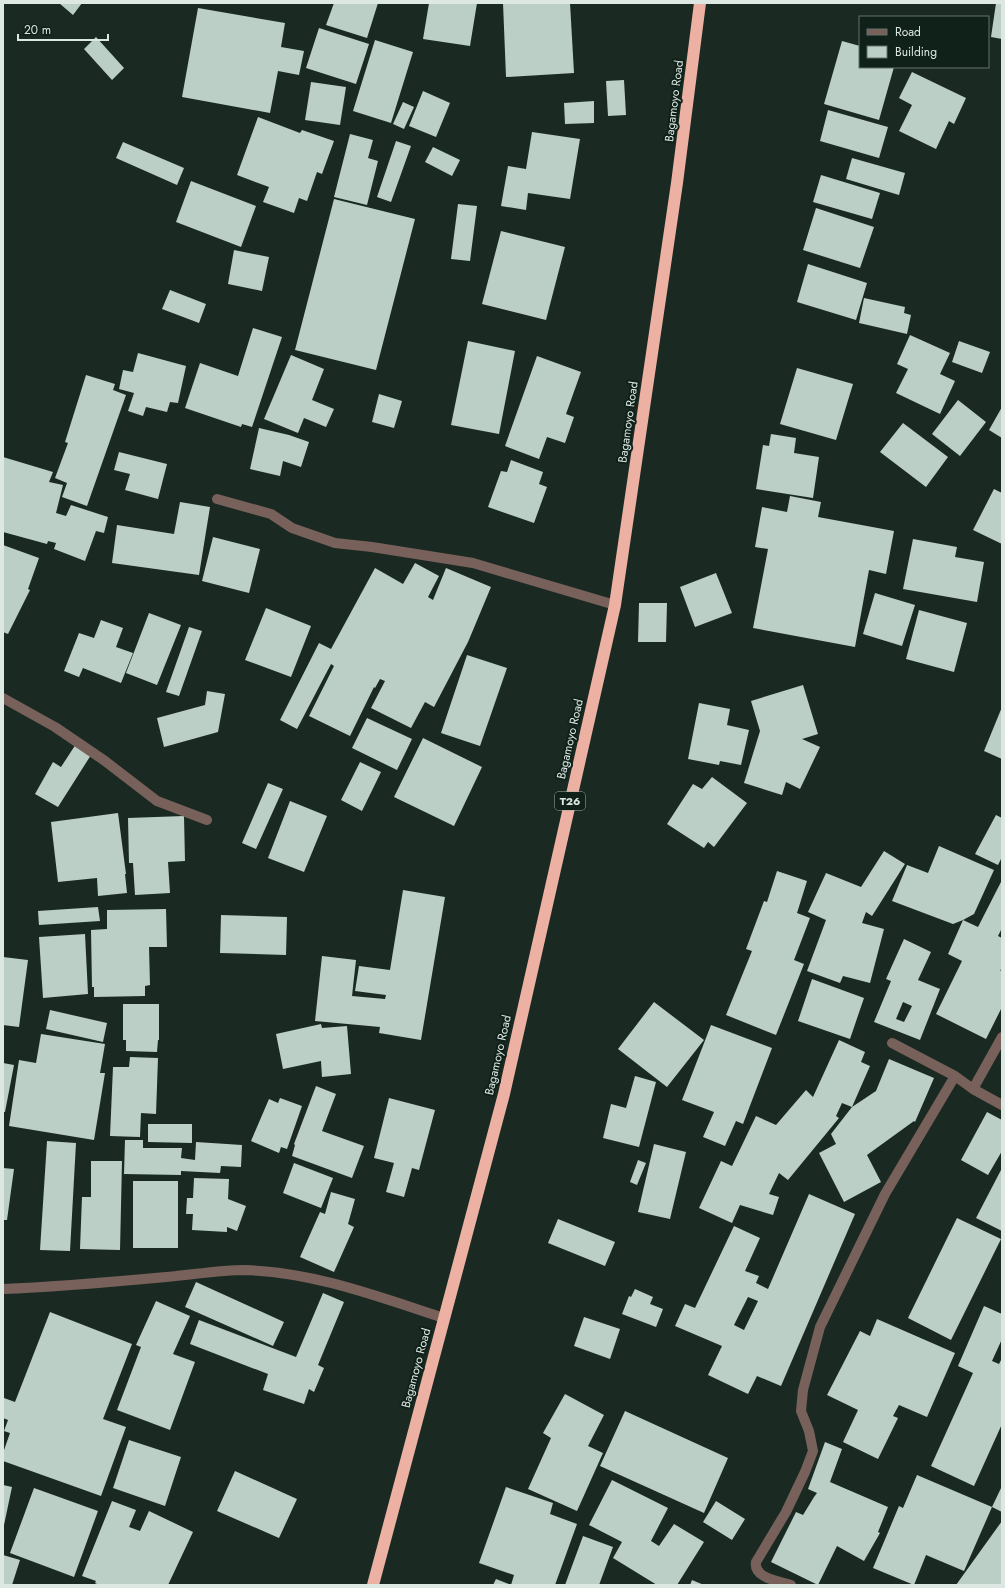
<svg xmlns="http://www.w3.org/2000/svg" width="1005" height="1588" font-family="Jost,sans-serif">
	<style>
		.building { fill: #bbcfc6; fill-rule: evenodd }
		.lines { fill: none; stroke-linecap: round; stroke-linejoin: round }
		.minor { stroke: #79615b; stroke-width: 10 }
		.highway { stroke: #edb1a3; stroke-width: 12 }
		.labels { text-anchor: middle; stroke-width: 4; stroke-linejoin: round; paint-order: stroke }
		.shield { fill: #10211a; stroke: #a0aca7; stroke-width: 1 }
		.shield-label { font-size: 11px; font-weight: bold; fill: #dde8e3 }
		.street-label { font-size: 12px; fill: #dde8e3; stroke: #10211a }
	</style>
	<rect width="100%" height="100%" fill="#1a2a23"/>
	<path class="building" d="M 59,3 L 82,3 L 73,15 Z
		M 334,3 L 378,3 L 367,38 L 326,25 Z
		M 429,3 L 477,3 L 470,46 L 423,39 Z
		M 503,3 L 570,3 L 574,73 L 506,77 Z
		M 996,3 L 1002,3 L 1002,39 L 991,37 Z
		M 198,8 L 285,23 L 281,47 L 304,51 L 299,75 L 278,71 L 270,113 L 182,97 Z
		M 319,28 L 369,44 L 356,84 L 306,68 Z
		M 96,37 L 124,68 L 112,80 L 84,49 Z
		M 375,40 L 413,52 L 391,123 L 353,111 Z
		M 842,41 L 860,46 L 860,67 L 894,67 L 879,120 L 824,104 Z
		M 912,72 L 966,98 L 954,124 L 949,121 L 936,149 L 899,131 L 912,105 L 899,98 Z
		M 624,80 L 626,115 L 608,116 L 606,81 Z
		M 311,82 L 346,87 L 340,125 L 305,120 Z
		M 423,91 L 450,103 L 436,137 L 409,126 Z
		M 594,101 L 594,123 L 565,124 L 564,103 Z
		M 403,102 L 414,107 L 404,129 L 393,124 Z
		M 828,110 L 888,127 L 879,158 L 820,141 Z
		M 258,117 L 300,133 L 302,130 L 334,141 L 322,174 L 317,172 L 307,201 L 299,198 L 294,213 L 263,202 L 269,187 L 237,175 Z
		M 532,132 L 580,139 L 570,199 L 528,193 L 526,210 L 501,206 L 508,166 L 526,169 Z
		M 350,134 L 373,140 L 368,158 L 378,161 L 367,205 L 334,197 Z
		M 396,141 L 411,146 L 391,202 L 377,197 Z
		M 123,142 L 184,168 L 177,185 L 116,158 Z
		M 433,147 L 460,160 L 452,176 L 425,162 Z
		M 852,158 L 905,173 L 899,195 L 846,179 Z
		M 821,175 L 880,193 L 872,219 L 813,202 Z
		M 191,181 L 256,206 L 241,247 L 176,222 Z
		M 334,199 L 415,219 L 376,370 L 295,350 Z
		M 458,204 L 477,206 L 470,261 L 451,259 Z
		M 816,208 L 874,227 L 860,268 L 803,250 Z
		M 501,231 L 565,247 L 546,320 L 482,304 Z
		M 234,250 L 269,257 L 262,291 L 228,284 Z
		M 808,264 L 867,283 L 856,320 L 797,302 Z
		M 170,290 L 206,304 L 199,323 L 162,309 Z
		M 864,298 L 905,307 L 904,313 L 911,315 L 907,334 L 859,323 Z
		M 253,328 L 282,337 L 252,427 L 242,424 L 241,427 L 185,408 L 200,363 L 238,376 Z
		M 910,335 L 950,353 L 940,374 L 955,381 L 940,414 L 896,393 L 908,369 L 897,364 Z
		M 468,341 L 515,351 L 499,434 L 451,425 Z
		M 959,341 L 990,352 L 982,373 L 952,362 Z
		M 138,353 L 186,366 L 178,403 L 170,402 L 167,412 L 146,407 L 143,416 L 128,411 L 134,393 L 119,389 L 123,370 L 133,372 Z
		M 291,355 L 324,369 L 312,400 L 334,409 L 326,427 L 304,418 L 298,433 L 264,419 Z
		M 537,356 L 581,372 L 566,414 L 574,417 L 565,443 L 547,437 L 539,459 L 505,446 Z
		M 797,368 L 853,384 L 836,440 L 780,424 Z
		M 86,375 L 115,384 L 113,390 L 126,395 L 87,506 L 62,497 L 67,483 L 55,478 L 68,443 L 65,442 Z
		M 379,394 L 402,401 L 394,428 L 372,422 Z
		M 958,400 L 986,422 L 960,456 L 932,434 Z
		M 1002,407 L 1002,438 L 989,430 Z
		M 903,423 L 948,457 L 926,487 L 880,452 Z
		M 259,428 L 289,435 L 309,442 L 301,467 L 283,461 L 280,476 L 250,469 Z
		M 771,434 L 796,438 L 794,453 L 819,457 L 813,498 L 756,489 L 763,445 L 769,446 Z
		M 119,452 L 167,464 L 158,499 L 125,490 L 130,474 L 114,470 Z
		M 3,457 L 53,472 L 49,482 L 63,485 L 56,513 L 66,516 L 71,505 L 108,517 L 104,533 L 96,531 L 85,561 L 54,549 L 56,543 L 48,541 L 47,544 L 3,532 Z
		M 511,460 L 543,472 L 539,484 L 547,487 L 534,523 L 488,507 L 501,471 L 507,472 Z
		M 994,489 L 1002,493 L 1002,544 L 973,530 Z
		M 790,496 L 821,502 L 818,517 L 894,531 L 886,574 L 869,570 L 855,647 L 753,628 L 768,549 L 755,547 L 762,507 L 787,512 Z
		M 180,502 L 210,507 L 199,575 L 112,563 L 117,525 L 174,534 Z
		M 213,537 L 260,549 L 249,593 L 202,581 Z
		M 913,539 L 957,547 L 955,557 L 984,562 L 977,602 L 903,589 Z
		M 3,545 L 39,558 L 28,589 L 30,590 L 8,634 L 3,632 Z
		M 415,563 L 439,576 L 428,597 L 433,600 L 446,568 L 491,587 L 468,642 L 434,707 L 425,702 L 411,728 L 371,708 L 385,681 L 380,679 L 375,688 L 374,687 L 350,736 L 309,716 L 334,666 L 331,664 L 297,729 L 280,720 L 319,643 L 331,649 L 375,568 L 403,584 Z
		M 716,573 L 732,613 L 695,627 L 680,587 Z
		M 875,593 L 915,605 L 902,646 L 863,634 Z
		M 639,603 L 667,603 L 666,642 L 638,642 Z
		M 266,608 L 311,626 L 291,677 L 245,660 Z
		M 919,610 L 967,623 L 954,672 L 906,659 Z
		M 149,613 L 181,625 L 157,685 L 126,673 Z
		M 101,620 L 123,628 L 116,647 L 133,653 L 121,683 L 83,668 L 79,677 L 64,671 L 79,633 L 94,638 Z
		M 189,627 L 202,631 L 179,696 L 166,692 Z
		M 467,655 L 507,668 L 480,746 L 441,733 Z
		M 803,685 L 818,734 L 802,739 L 820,747 L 800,789 L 786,782 L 782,795 L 744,783 L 760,731 L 751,701 Z
		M 207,691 L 225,694 L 218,732 L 164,747 L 157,718 L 205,705 Z
		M 699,703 L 730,709 L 727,725 L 749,730 L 741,765 L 720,761 L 719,765 L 688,759 Z
		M 1002,707 L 1002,759 L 984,751 Z
		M 367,718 L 412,739 L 397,770 L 352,748 Z
		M 423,738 L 482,767 L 454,826 L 394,797 Z
		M 76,744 L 91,755 L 58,807 L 35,794 L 53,762 L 61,767 Z
		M 360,762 L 381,772 L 362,811 L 341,800 Z
		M 712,777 L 747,803 L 714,847 L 708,842 L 704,848 L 667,824 L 693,784 L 702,789 Z
		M 268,783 L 283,789 L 256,849 L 242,843 Z
		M 290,801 L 327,816 L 304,872 L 268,858 Z
		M 118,813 L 126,874 L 125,874 L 127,893 L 98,896 L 97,878 L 58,882 L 51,822 Z
		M 996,815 L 1002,818 L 1002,857 L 998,865 L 975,854 Z
		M 184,816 L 185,861 L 168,862 L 170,893 L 135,895 L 133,863 L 129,863 L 128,818 Z
		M 939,846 L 994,870 L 974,914 L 963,920 L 978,927 L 1002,880 L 1002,928 L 998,936 L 1002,938 L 1002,969 L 1000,970 L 1002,972 L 1002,1007 L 986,1039 L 936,1014 L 962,961 L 948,954 L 963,920 L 953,924 L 892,901 L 907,865 L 928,873 Z
		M 884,851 L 905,864 L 872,916 L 866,912 L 862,923 L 884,929 L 870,983 L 843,976 L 840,983 L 807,971 L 826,920 L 808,912 L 826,873 L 861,887 Z
		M 777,871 L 807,881 L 797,913 L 810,918 L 794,960 L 804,964 L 776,1035 L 726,1015 L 752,951 L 746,949 L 764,901 L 767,902 Z
		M 403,890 L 445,897 L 421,1040 L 379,1033 L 380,1027 L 315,1021 L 322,956 L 356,960 L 352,996 L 385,999 L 386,995 L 355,991 L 359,966 L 390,970 Z
		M 98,907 L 100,921 L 39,925 L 38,911 Z
		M 166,909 L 167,947 L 149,947 L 150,985 L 145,986 L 145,996 L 94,997 L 94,987 L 92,987 L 91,930 L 107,929 L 107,910 Z
		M 221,915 L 287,917 L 286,955 L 220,953 Z
		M 85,934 L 88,994 L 43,998 L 39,937 Z
		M 904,939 L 931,952 L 918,980 L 940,989 L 920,1040 L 874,1022 L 891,981 L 886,979 ZM 903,1002 L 912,1006 L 904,1022 L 896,1019 Z
		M 3,957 L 28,960 L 19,1027 L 3,1025 Z
		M 812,979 L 864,998 L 850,1039 L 798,1021 Z
		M 654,1002 L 704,1040 L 667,1087 L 618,1049 Z
		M 123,1004 L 159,1004 L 159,1040 L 158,1040 L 157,1052 L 126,1051 L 126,1040 L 123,1040 Z
		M 50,1010 L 107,1023 L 103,1042 L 46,1029 Z
		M 321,1024 L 322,1028 L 347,1026 L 351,1074 L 322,1077 L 321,1061 L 283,1069 L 276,1034 Z
		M 711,1025 L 772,1048 L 743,1124 L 736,1121 L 725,1146 L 703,1137 L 714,1112 L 682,1100 Z
		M 41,1034 L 105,1044 L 100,1073 L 105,1073 L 94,1140 L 9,1126 L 19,1060 L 36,1063 Z
		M 839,1040 L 865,1052 L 861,1062 L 870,1066 L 852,1107 L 876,1091 L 889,1059 L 934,1078 L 915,1122 L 914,1121 L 867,1155 L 881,1182 L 844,1202 L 819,1153 L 836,1144 L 831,1134 L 852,1107 L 842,1103 L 836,1116 L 839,1118 L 788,1180 L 779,1173 L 769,1194 L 779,1197 L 773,1215 L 740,1205 L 732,1223 L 699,1208 L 721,1161 L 732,1166 L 756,1116 L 776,1125 L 806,1090 L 813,1097 Z
		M 130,1057 L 158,1058 L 156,1114 L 141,1113 L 140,1137 L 110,1136 L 113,1067 L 129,1067 Z
		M 3,1063 L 14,1065 L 5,1112 L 3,1112 Z
		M 635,1076 L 656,1082 L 639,1147 L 603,1138 L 611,1104 L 626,1108 Z
		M 316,1086 L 336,1094 L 322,1131 L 364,1146 L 352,1178 L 292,1156 L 295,1145 L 294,1144 Z
		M 280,1098 L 302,1106 L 287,1149 L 281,1147 L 279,1153 L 251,1141 L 269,1099 L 278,1103 Z
		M 389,1098 L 435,1110 L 419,1170 L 412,1168 L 404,1197 L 386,1192 L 394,1163 L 374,1158 Z
		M 987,1112 L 1002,1120 L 1002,1151 L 988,1175 L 961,1160 Z
		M 148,1124 L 192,1124 L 192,1143 L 148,1142 Z
		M 125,1140 L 143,1140 L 143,1148 L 182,1148 L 181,1158 L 195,1160 L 196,1142 L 242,1145 L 241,1167 L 221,1166 L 220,1173 L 181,1171 L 181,1175 L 124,1174 Z
		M 47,1141 L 76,1143 L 70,1251 L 40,1250 Z
		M 654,1144 L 686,1152 L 670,1219 L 638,1212 Z
		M 638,1160 L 646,1163 L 637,1185 L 630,1182 Z
		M 91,1161 L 122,1161 L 120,1250 L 80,1249 L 82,1197 L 91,1197 Z
		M 294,1163 L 333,1178 L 321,1208 L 283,1193 Z
		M 3,1168 L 14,1169 L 7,1220 L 3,1220 Z
		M 1001,1170 L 1002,1170 L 1002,1231 L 976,1218 Z
		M 194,1178 L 229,1179 L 228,1199 L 246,1206 L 237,1231 L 227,1227 L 227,1232 L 192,1230 L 193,1214 L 186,1214 L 187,1198 L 193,1198 Z
		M 133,1181 L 178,1181 L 178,1248 L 133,1248 Z
		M 331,1192 L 355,1199 L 348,1224 L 354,1227 L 334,1272 L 300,1257 L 320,1212 L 325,1214 Z
		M 809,1194 L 855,1214 L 781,1386 L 757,1376 L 748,1394 L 708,1375 L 722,1346 L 675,1326 L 685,1304 L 695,1308 L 734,1226 L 760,1238 L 745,1271 L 759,1276 L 756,1283 L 768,1289 ZM 748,1297 L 758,1301 L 744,1330 L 734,1325 Z
		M 957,1218 L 1001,1239 L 951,1340 L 908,1318 Z
		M 558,1219 L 615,1242 L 605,1266 L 548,1243 Z
		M 196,1282 L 284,1322 L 273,1346 L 185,1307 Z
		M 635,1289 L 653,1297 L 650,1304 L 663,1309 L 656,1327 L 622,1314 L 629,1296 L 631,1297 Z
		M 323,1293 L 344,1302 L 318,1365 L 324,1368 L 314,1392 L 309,1389 L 304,1404 L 263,1390 L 268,1374 L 190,1344 L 199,1320 L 296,1357 Z
		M 156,1301 L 190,1316 L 173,1354 L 195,1362 L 170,1430 L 117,1410 L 141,1347 L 136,1345 Z
		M 984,1306 L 1002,1314 L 1002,1339 L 992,1361 L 999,1364 L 1002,1358 L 1002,1424 L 974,1486 L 931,1466 L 973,1373 L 958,1366 Z
		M 50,1312 L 132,1344 L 103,1419 L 126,1427 L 101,1496 L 3,1461 L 3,1453 L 10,1433 L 4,1431 L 8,1420 L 3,1418 L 3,1400 L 4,1398 L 15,1402 Z
		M 584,1317 L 620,1329 L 610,1359 L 574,1346 Z
		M 877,1319 L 955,1353 L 927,1417 L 899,1405 L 893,1416 L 898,1418 L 878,1459 L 843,1442 L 858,1410 L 827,1395 L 860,1331 L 870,1336 Z
		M 565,1394 L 604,1415 L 588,1446 L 603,1453 L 577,1511 L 528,1489 L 551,1438 L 543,1433 Z
		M 625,1411 L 728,1458 L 704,1513 L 600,1466 Z
		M 129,1440 L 181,1457 L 165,1506 L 113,1488 Z
		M 825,1442 L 842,1449 L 830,1482 L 888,1507 L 878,1532 L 880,1533 L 864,1561 L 837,1546 L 818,1585 L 771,1562 L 796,1512 L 803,1515 L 814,1497 L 817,1493 L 808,1489 Z
		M 235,1471 L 297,1499 L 279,1538 L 217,1511 Z
		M 917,1475 L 992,1507 L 964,1571 L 926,1555 L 914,1585 L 873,1568 L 899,1506 L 903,1508 Z
		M 612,1480 L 668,1508 L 651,1541 L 659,1546 L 674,1524 L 704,1542 L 677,1585 L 657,1585 L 613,1558 L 622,1542 L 589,1525 Z
		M 3,1485 L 12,1487 L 4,1525 L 3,1525 Z
		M 1002,1486 L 1002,1512 L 992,1507 Z
		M 506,1487 L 553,1503 L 550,1514 L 577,1524 L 555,1585 L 493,1585 L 496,1579 L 511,1585 L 514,1575 L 479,1563 Z
		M 34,1488 L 98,1511 L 74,1577 L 10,1553 Z
		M 112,1501 L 136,1510 L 129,1527 L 140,1531 L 149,1511 L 193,1532 L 168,1585 L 99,1585 L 95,1583 L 96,1581 L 82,1576 Z
		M 716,1501 L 745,1519 L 732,1540 L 703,1522 Z
		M 1002,1521 L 1002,1585 L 956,1585 Z
		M 583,1536 L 613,1547 L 599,1585 L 565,1585 Z
		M 3,1555 L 20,1560 L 12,1585 L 3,1585 Z
		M 692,1580 L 704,1585 L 690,1585 Z"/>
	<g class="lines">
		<path class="minor" d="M 217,499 L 271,514 L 292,528 L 335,543 L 372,547 L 473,563 L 615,605
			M 3,698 L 55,727 L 105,761 L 157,801 L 207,820
			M 892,1043 L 955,1076 L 973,1089 L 1002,1105
			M 973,1089 L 1002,1037
			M 3,1289 C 58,1287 112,1282 166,1277 C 191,1275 220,1270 245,1270 C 314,1272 379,1297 444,1318
			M 791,1585 C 779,1581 753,1578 756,1562 L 786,1512 L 805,1472 L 813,1451 L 809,1431 L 801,1411 L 803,1390 L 820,1327 L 885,1194 L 955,1076"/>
		<path class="highway" d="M 373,1585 L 504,1094 L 615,605 L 677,183 L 700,3"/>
	</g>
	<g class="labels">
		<rect class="shield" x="555" y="792" width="30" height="18" rx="3"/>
		<g class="shield-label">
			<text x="570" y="805">T26</text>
		</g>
		<g class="street-label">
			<text transform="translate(674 101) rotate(-83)" y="4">Bagamoyo Road</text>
			<text transform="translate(628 422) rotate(-82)" y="4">Bagamoyo Road</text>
			<text transform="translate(570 739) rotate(-77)" y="4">Bagamoyo Road</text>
			<text transform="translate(498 1055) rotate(-77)" y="4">Bagamoyo Road</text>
			<text transform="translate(416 1368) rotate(-75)" y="4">Bagamoyo Road</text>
		</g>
	</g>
	<rect width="1005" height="1588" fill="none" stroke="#dde8e3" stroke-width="8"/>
	<rect x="859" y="16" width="130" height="52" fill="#10211a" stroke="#62716a"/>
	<rect x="867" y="29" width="20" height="6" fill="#79615b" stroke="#62716a"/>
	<text x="895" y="36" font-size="12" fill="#dde8e3">Road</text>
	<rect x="867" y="46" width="20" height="12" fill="#bbcfc6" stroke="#62716a"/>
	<text x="895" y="56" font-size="12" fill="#dde8e3">Building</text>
	<path d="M18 34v6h90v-6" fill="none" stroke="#dde8e3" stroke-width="2"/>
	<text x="24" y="34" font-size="12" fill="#dde8e3" stroke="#10211a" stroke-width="3" paint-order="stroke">20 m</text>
</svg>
